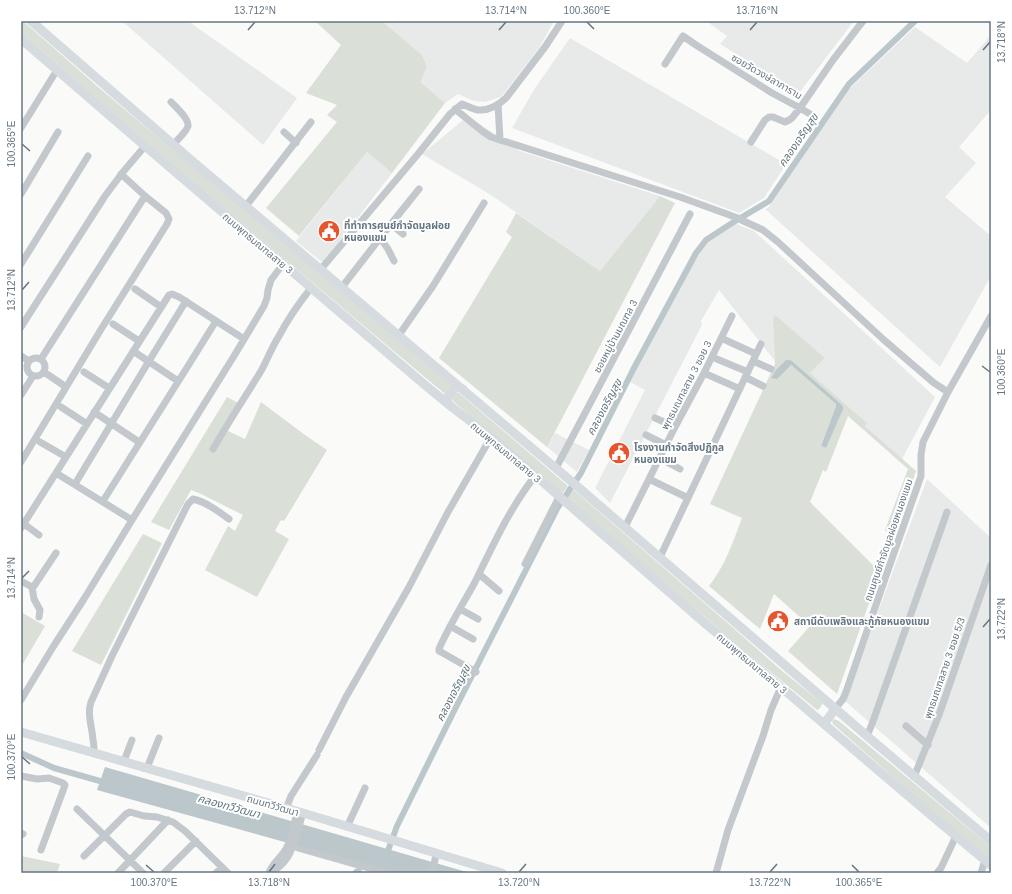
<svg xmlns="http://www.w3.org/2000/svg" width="1012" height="894" font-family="Arial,'Noto Sans Thai',sans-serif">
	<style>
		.built { fill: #e8e9e9 }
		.green { fill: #dadfd7; fill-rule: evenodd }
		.water { fill: #bbc7cb }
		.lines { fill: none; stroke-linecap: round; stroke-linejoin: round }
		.canal { stroke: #bbc7cb; stroke-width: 6 }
		.street { stroke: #c3c8cc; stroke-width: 7 }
		.secondary { stroke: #d6dbdf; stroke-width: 9 }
		.ticks { fill: none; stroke: #657683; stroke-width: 1.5 }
		.labels { text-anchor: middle; stroke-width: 4; stroke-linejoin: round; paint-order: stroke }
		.street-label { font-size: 10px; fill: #657683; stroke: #fff }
		.poi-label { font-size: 10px; font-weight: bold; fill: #657683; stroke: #fff; text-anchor: start }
		.water-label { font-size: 11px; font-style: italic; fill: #60757c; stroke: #fff }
		.neatline { fill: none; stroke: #657683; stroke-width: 1.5 }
		.ticks-label { font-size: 10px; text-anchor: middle; fill: #657683 }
	</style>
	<rect width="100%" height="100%" fill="#fafaf8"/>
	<path class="built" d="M 122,21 L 188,21 L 297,98 L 263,145 Z
		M 382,21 L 554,21 L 539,48 L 501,97 L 485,102 L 474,101 L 458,94 L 445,103 L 419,82 L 427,68 L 422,55 Z
		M 706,21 L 854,21 L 799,93 L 720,44 L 727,36 Z
		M 915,27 L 967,63 L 991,35 L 991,110 L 959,147 L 976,163 L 945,197 L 991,236 L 991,276 L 940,367 L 765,209 L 768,208 L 848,90 Z
		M 570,38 L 786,164 L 764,198 L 739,213 L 512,128 L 535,88 Z
		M 468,116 L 520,151 L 660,196 L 600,271 L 491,195 L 422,154 Z
		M 367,152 L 392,173 L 323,263 L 296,241 Z
		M 734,223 L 754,231 L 935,397 L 902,459 L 865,426 L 867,423 L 810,373 L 825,358 L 775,316 L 773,319 L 775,361 L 719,290 L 701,321 L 702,325 L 610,503 L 595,488 L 645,390 L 630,382 L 689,270 L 705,244 Z
		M 555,433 L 589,450 L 577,472 L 547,447 Z
		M 927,479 L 991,538 L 991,828 L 845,701 Z"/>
	<path class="green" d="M 21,21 L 23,21 L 97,86 L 452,386 L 448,388 L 445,394 C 303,275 161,155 21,33 Z
		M 315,21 L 382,21 L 422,55 L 427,67 L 420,82 L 445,103 L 392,173 L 367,152 L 299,236 L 266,208 L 337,122 L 327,115 L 337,105 L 306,93 L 341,45 Z
		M 660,196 L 675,203 L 547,447 L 439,358 L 512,237 L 506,232 L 516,213 L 600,271 Z
		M 775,315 L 825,358 L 810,373 L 867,423 L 865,426 L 916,471 L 893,538 L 885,530 L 908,469 L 848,416 L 826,472 L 823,470 L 810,502 L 880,572 L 837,694 L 788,651 L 810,626 L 774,594 L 760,629 L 709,586 C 725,566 733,542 742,518 L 710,504 L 775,364 L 773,319 ZM 792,361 L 842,406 L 826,448 L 821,446 L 836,406 L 836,404 L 791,365 Z
		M 454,393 L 459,393 L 568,486 L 561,495 L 453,401 L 452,397 Z
		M 227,397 L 238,403 L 228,431 L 245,439 L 261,402 L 305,435 L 327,450 L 284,521 L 281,520 L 275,531 L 289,539 L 257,597 L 205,570 L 228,526 L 235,531 L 243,515 L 199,493 L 191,490 L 169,530 L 151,522 Z
		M 574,490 L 731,626 L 781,670 L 822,703 L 822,705 L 819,709 L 817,710 L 738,645 L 566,499 Z
		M 143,534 L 162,543 L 101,665 L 72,651 Z
		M 21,612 L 45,626 L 21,667 Z
		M 834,719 L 839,721 L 991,847 L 991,860 L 924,805 L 901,784 L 833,724 L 832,721 Z
		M 21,856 L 60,864 L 57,873 L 21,873 Z"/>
	<path class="water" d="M 786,360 L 789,360 L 792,361 L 843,406 L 843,409 L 826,448 L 821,446 L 836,406 L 836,404 L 791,365 L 777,379 L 771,378 L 776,370 Z
		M 105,767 L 470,873 L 388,873 L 317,851 L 97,790 Z"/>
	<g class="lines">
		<path class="canal" d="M 21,753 L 54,768 L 107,783
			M 386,856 L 397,826 L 454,711 L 558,507 L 581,473 L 634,368 L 696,253 L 706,240 L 732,223 L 769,201 L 849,84 L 915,21"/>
		<path class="street" d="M 665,64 L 683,36 L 696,45 L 772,93 L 800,108 L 833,60 L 863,21
			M 171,102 C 176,107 189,119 188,126 C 187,131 177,140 174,144
			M 498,104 L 500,140
			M 455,109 L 482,131 L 491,137 L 680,197 L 735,217 L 763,230 L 778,242 L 884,340 L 934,383 L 948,392
			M 21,128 L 57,70
			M 284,132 L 296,143
			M 751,142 L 765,120 L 769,117 L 773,117 L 785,122 L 789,120 L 792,118 L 800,108 L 815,117
			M 21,194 L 58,132
			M 246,206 L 311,122
			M 391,224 L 403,234
			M 380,238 L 388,249 L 394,261
			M 21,264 L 88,156
			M 321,269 L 418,154 L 450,114 L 462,104 C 467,106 473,109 478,110 C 488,111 499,105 506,98 L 545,47 L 562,21
			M 342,287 L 391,224 L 419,189
			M 135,289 L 161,307
			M 113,324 L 139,341
			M 21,327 L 105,196 L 123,172 L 145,146
			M 399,335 L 433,286 L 484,203
			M 721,338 L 756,354
			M 133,351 L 178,381
			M 21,356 L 29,361
			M 712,357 L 748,372
			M27 367a9 9 0 1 1 18 0a9 9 0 1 1-18 0Z
			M 41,359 L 145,196
			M 753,361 L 771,369
			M 44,372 L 66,387
			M 84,372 L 109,388
			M 704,373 L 740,389
			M 745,377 L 763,386
			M 21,395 L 33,376
			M 61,407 L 87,424
			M 94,412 L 139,442
			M 655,418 L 675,427
			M 646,435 L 666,445
			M 40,442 L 66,457
			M 213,449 C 228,423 245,397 261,371 C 267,360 272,347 279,336 C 288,319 299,303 311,288
			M 659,458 L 680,469
			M 21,462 L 100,331 L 167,224 L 169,219 L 166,213 L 145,196 L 121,174
			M 556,468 L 690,214
			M 56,473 L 132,520
			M 649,479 L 688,498
			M 75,484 L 149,361 L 186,301
			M 103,501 L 188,366 L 216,321
			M 24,524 L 39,535
			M 625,527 L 675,427 L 704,373 L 732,316
			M 21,528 L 169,295 L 172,294 L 179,297 L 244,339
			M 660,557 L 761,344
			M 525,564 L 559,497
			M 479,574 L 499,591
			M 21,581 L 32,587 L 34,586 L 56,553
			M 32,587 L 34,599 L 40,610 L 39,617
			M 460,609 L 478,619
			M 450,626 L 473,639
			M 476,672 L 441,652 L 439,651 L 439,649 C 449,626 463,604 475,582 C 493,545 510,508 535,476
			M 21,700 L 53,647 L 84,599 L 132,520 L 234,356 L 264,306 L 267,298 L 268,290 L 271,280 L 283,264
			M 835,709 L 843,699 L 846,692 L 888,570 L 921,476 L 921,455 L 923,442 L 948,392 L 991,316
			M 906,726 L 928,745
			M 867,736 L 872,724 L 947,512
			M 319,750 L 346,697 L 409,587 L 448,512 L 491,437
			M 94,752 C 94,748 94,744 93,740 C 92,726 87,715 91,702 L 112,656 L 188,504 L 193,499 C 206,502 218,511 229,519
			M 124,761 L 132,740
			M 147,768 L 159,738
			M 21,776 L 37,779 L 49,778 L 63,783 L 65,785 L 64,788 L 41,850
			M 914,777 L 939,715 L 991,565
			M 77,809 L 143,873
			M 286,809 L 291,796 L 317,755
			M 347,827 L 365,788
			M 21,833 L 23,834
			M 298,848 L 386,873
			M 84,856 L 126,814 L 130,812 L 144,816 L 157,817 L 173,822 L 185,831 L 228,873
			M 118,873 L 168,820
			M 164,873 L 196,841
			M 216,873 L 222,867
			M 269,873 C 272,863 281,858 286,849 C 292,838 294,824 297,812
			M 271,873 C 277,869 283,864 287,858 C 294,849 299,825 303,813
			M 356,873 L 358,871
			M 430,873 L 434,865 L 436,854
			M 716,873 L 728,830 L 763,736 L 771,710 L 781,687
			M 937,873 L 941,868 L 956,836
			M 981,873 L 985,860"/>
		<path class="secondary" d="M 31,21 L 191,160 L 578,487 L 867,736 L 991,841
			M 21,39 L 145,146 L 425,385 L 453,408 L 491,437 L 707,625 C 803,704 895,787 991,865
			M 449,405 L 447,399 L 451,392 L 456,387 L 463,389
			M 824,724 L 835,709
			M 21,732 L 303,813 L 502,873"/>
	</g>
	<path class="ticks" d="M 587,22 L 594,29M 248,30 L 255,22M 499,30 L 506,22M 750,30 L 757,22M 983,50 L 990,42M 22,144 L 30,151M 22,290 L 29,282M 982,366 L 990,372M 22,578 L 29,571M 983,627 L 990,619M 22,757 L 30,764M 146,865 L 154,872M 852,865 L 859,872M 269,872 L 275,864M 519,872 L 526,864M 770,872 L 777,864"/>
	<defs>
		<g id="civic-disc" transform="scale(1.15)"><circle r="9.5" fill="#e4572e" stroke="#fff"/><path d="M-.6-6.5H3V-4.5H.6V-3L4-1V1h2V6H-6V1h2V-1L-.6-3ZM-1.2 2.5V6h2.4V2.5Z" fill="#fff"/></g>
	</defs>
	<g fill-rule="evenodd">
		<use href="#civic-disc" x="329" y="231"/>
		<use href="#civic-disc" x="619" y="453"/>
		<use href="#civic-disc" x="778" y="621"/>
	</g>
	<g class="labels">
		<g class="street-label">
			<text transform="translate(767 76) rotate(30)" y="4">ซอยวัดวงษ์ลาภาราม</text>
			<text transform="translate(258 243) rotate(40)" y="4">ถนนพุทธมณฑลสาย 3</text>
			<text transform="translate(615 336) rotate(-62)" y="4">ซอยหมู่บ้านมณฑล 3</text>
			<text transform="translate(686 385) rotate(-63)" y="4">พุทธมณฑลสาย 3 ซอย 3</text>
			<text transform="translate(506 452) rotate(40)" y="4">ถนนพุทธมณฑลสาย 3</text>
			<text transform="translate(888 540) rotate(-71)" y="4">ถนนศูนย์กำจัดมูลฝอยหนองแขม</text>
			<text transform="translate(752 663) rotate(40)" y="4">ถนนพุทธมณฑลสาย 3</text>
			<text transform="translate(944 668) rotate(-71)" y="4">พุทธมณฑลสาย 3 ซอย 5/3</text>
			<text transform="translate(273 805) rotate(16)" y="4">ถนนทวีวัฒนา</text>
		</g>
		<g class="poi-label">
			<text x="344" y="229">ที่ทำการศูนย์กำจัดมูลฝอย<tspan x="344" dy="12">หนองแขม</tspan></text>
			<text x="634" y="451">โรงงานกำจัดสิ่งปฏิกูล<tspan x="634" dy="12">หนองแขม</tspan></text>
			<text x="794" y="625">สถานีดับเพลิงและกู้ภัยหนองแขม</text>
		</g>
		<g class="water-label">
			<text transform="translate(798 140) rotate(-56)" y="4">คลองเจริญสุข</text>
			<text transform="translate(604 407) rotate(-62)" y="4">คลองเจริญสุข</text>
			<text transform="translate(453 693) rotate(-63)" y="4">คลองเจริญสุข</text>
			<text transform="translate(229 806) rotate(15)" y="4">คลองทวีวัฒนา</text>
		</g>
	</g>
	<rect width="1012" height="894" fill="none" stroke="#ffffff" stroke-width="44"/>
	<rect x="22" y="22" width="968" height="850" class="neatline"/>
	<g class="ticks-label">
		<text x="255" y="14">13.712°N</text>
		<text x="506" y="14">13.714°N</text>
		<text x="587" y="14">100.360°E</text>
		<text x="757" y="14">13.716°N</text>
		<text transform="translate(1001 42) rotate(-90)" y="4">13.718°N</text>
		<text transform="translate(11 144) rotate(-90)" y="4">100.365°E</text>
		<text transform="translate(11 290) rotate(-90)" y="4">13.712°N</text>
		<text transform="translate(1001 372) rotate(-90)" y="4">100.360°E</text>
		<text transform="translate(11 578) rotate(-90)" y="4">13.714°N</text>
		<text transform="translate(1001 619) rotate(-90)" y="4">13.722°N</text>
		<text transform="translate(11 757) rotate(-90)" y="4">100.370°E</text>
		<text x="154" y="886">100.370°E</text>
		<text x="269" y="886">13.718°N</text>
		<text x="519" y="886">13.720°N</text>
		<text x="770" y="886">13.722°N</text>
		<text x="859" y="886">100.365°E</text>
	</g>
</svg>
